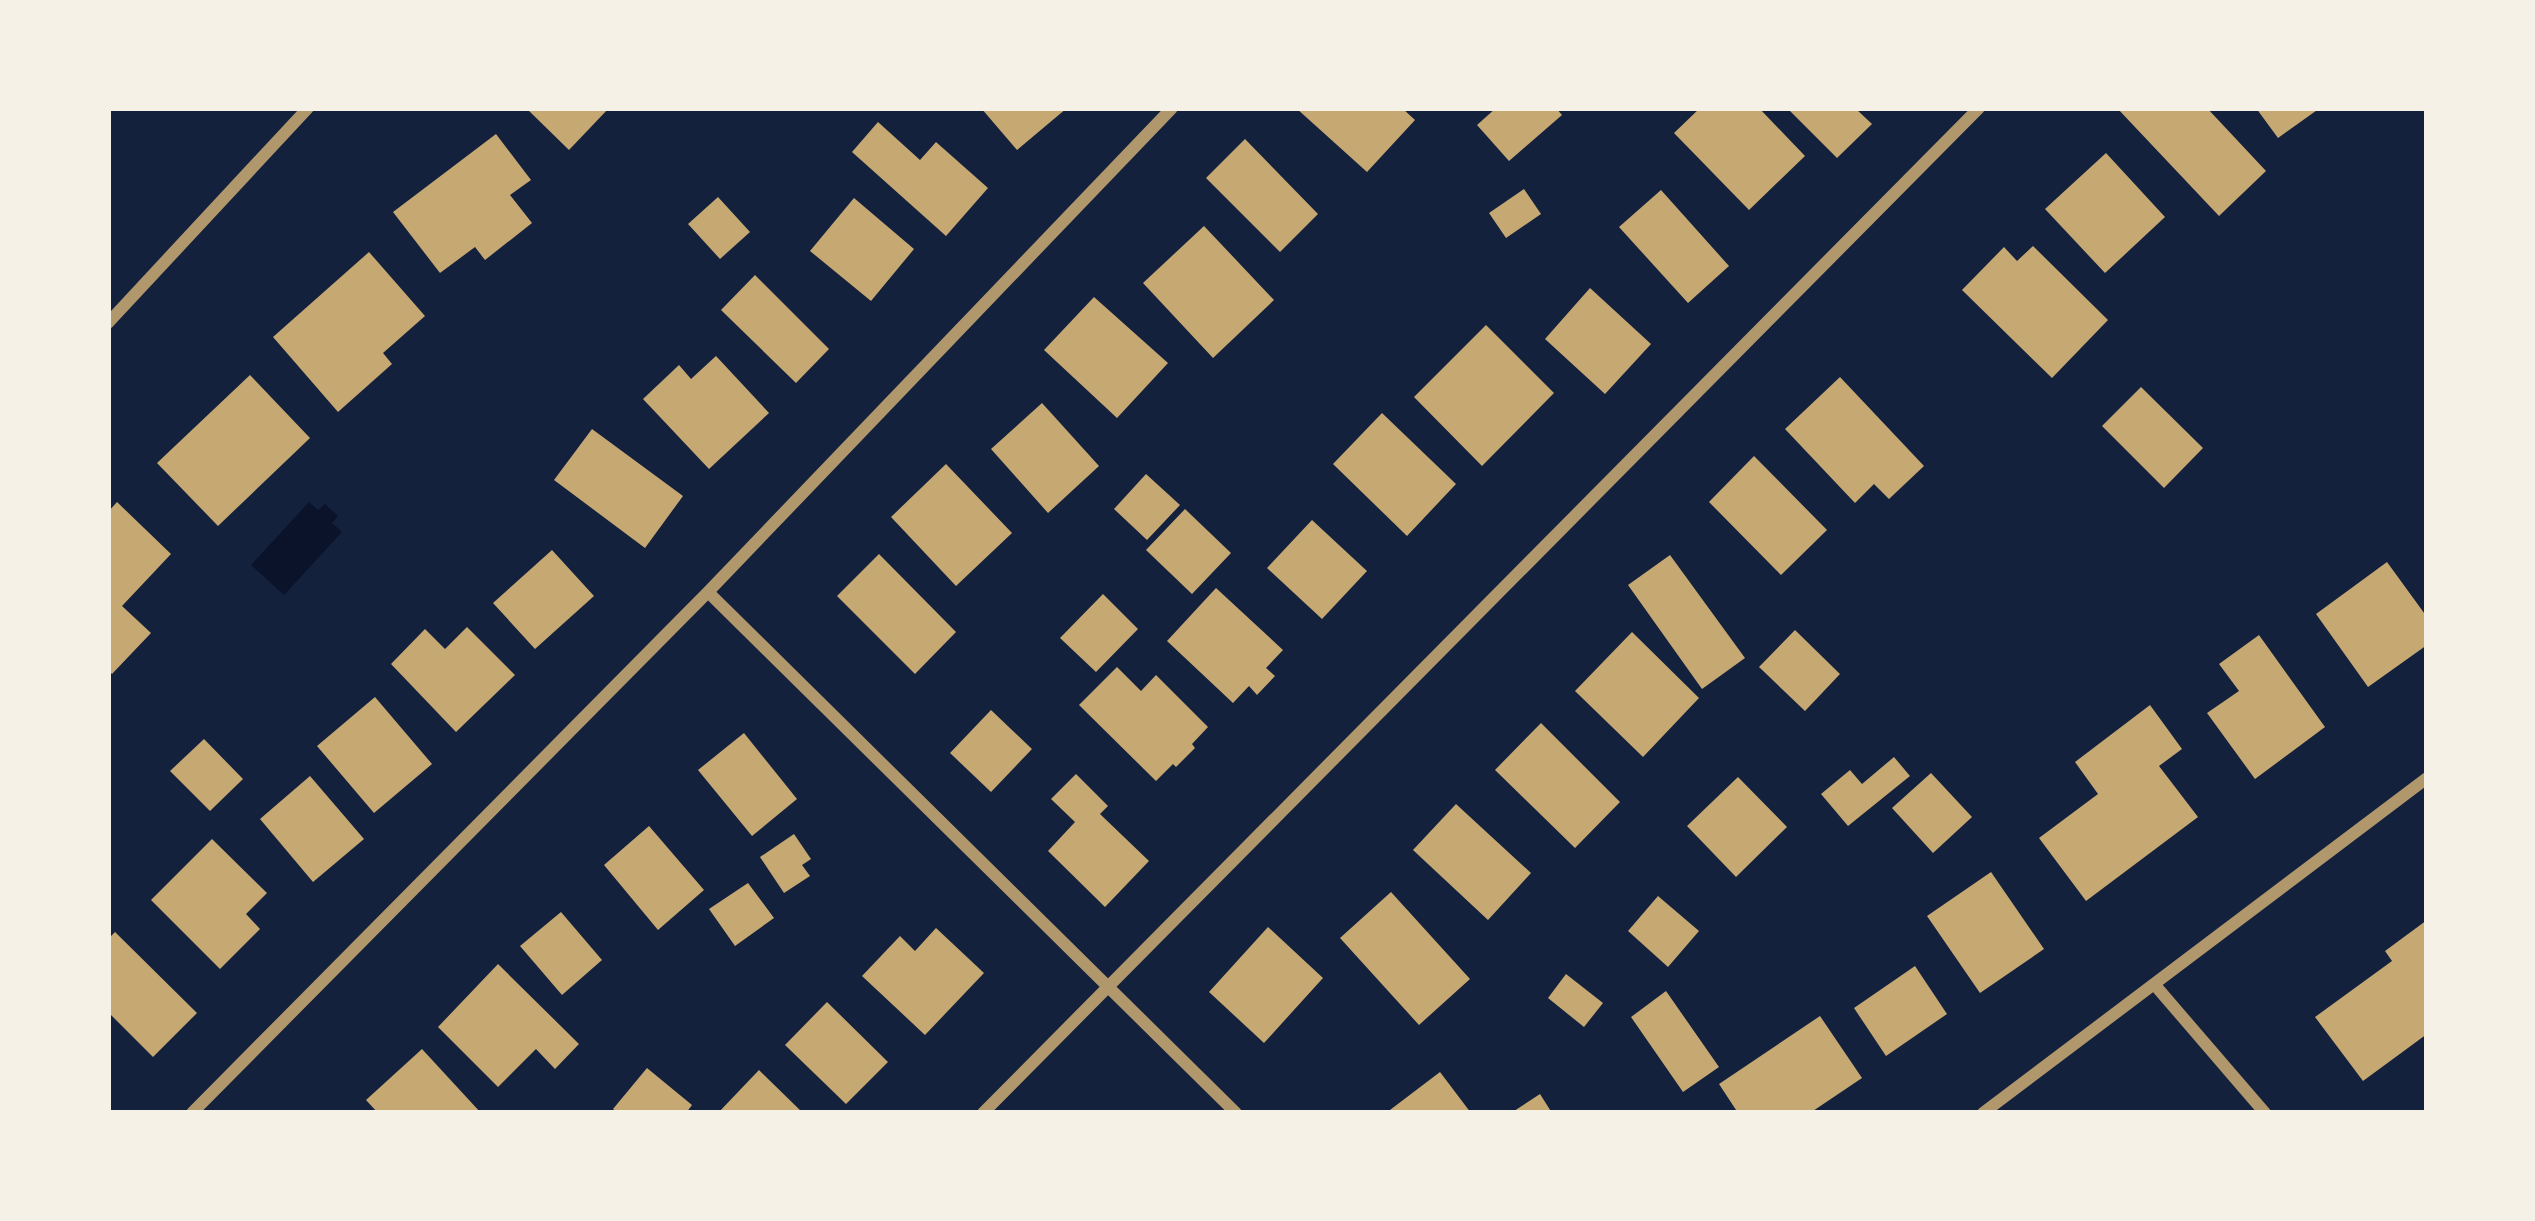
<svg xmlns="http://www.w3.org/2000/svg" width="2535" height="1221" font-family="'Work Sans',sans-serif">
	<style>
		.water { fill: #0b132b }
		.building { fill: #c6a872 }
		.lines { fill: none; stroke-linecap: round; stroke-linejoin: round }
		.minor { stroke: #b1986c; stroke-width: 12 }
	</style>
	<rect width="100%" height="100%" fill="#14213d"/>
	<path class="water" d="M 309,502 L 318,510 L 325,504 L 338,516 L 332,523 L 342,532 L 284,595 L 251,565 Z"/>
	<path class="building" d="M 526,108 L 609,108 L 569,150 Z
		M 981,108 L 1067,108 L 1017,150 Z
		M 1296,108 L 1402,108 L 1415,120 L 1367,172 Z
		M 1496,108 L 1556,108 L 1562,115 L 1509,161 L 1477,125 Z
		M 1700,108 L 1759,108 L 1805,156 L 1749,210 L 1674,133 Z
		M 1787,108 L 1855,108 L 1872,124 L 1837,158 Z
		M 2117,108 L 2207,108 L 2266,171 L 2219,216 Z
		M 2256,108 L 2320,108 L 2278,138 Z
		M 878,122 L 920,160 L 936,142 L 988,188 L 946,236 L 852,152 Z
		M 496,134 L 531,180 L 510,195 L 532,223 L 485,260 L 475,247 L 440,273 L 393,212 Z
		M 1245,139 L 1318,214 L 1280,252 L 1206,178 Z
		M 2106,153 L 2165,217 L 2105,273 L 2045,209 Z
		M 1524,189 L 1541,214 L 1506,238 L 1489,213 Z
		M 1661,190 L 1729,266 L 1688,303 L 1619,227 Z
		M 718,197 L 750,232 L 720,259 L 688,224 Z
		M 854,198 L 914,249 L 871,301 L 810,251 Z
		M 1204,226 L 1274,300 L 1213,358 L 1143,283 Z
		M 2033,246 L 2108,320 L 2052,378 L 1962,290 L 2004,247 L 2017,261 Z
		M 369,252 L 425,316 L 383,353 L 392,364 L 338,412 L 273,337 Z
		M 755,275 L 829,349 L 796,383 L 721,310 Z
		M 1590,288 L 1651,344 L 1605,394 L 1545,339 Z
		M 1094,297 L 1168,363 L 1117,418 L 1044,350 Z
		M 1486,325 L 1554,393 L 1482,466 L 1414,397 Z
		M 716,356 L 769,413 L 709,469 L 643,399 L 679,365 L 691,379 Z
		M 250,375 L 310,438 L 218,526 L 157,463 Z
		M 1840,377 L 1924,466 L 1889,499 L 1874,484 L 1855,503 L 1785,429 Z
		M 2141,387 L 2203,448 L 2164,488 L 2102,426 Z
		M 1042,403 L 1099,466 L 1048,513 L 991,449 Z
		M 1382,413 L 1456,484 L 1407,536 L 1333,464 Z
		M 592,429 L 683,496 L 645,548 L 554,480 Z
		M 1754,456 L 1827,530 L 1781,575 L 1709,502 Z
		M 946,464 L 1012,533 L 956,586 L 891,517 Z
		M 1146,474 L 1180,505 L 1147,540 L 1114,509 Z
		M 117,502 L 171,554 L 122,606 L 151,633 L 112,674 L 108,670 L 108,512 Z
		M 1185,509 L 1231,553 L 1192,594 L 1146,550 Z
		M 1312,520 L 1367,571 L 1322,619 L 1267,568 Z
		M 552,550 L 594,596 L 535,649 L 493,603 Z
		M 879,554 L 956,632 L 915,674 L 837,596 Z
		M 1670,555 L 1745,658 L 1702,689 L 1628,585 Z
		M 2387,562 L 2427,617 L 2427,645 L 2368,687 L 2316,614 Z
		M 1216,588 L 1283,650 L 1266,668 L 1275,676 L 1257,695 L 1249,686 L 1233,703 L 1167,641 Z
		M 1103,594 L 1138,629 L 1096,672 L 1060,638 Z
		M 467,627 L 515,675 L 456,732 L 391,664 L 425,629 L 445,649 Z
		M 1795,630 L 1840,674 L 1805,711 L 1759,667 Z
		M 1632,632 L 1699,698 L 1643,757 L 1575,691 Z
		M 2259,635 L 2325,727 L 2255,779 L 2207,713 L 2239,691 L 2219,664 Z
		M 1117,667 L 1141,691 L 1156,675 L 1208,727 L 1192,744 L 1195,748 L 1176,767 L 1173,764 L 1156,781 L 1079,705 Z
		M 375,697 L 432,764 L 374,813 L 317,746 Z
		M 2150,705 L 2182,749 L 2159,766 L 2198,817 L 2086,901 L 2039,838 L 2098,794 L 2075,762 Z
		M 991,710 L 1032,749 L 991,792 L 950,753 Z
		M 1541,723 L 1620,802 L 1575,848 L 1495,770 Z
		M 744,733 L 797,799 L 752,836 L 698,770 Z
		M 204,739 L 243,779 L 210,811 L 170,771 Z
		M 1894,757 L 1910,776 L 1848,826 L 1821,794 L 1850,770 L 1862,784 Z
		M 1931,773 L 1972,817 L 1933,853 L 1892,808 Z
		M 1076,774 L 1108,806 L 1100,814 L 1149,861 L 1105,907 L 1048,851 L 1075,822 L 1051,799 Z
		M 310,776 L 364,839 L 313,882 L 260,819 Z
		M 1738,777 L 1787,827 L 1736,877 L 1687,826 Z
		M 1456,804 L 1531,873 L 1488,920 L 1413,850 Z
		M 649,826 L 704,890 L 658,930 L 604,865 Z
		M 794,834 L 811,859 L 802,865 L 810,876 L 784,893 L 760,857 Z
		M 212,839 L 267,893 L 246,914 L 260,929 L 220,969 L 151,900 Z
		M 1991,872 L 2044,949 L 1980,993 L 1927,916 Z
		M 748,883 L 774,918 L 735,946 L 709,909 Z
		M 1391,892 L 1470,979 L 1419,1025 L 1340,938 Z
		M 1658,896 L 1699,931 L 1668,967 L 1628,931 Z
		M 561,912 L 602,960 L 562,995 L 520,946 Z
		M 2427,920 L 2427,1034 L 2363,1081 L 2315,1017 L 2392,961 L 2385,951 Z
		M 1268,927 L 1323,978 L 1264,1043 L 1209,992 Z
		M 936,928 L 984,973 L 925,1035 L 862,976 L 900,936 L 915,951 Z
		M 115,932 L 197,1013 L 153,1057 L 108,1012 L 108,939 Z
		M 498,964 L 579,1044 L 555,1069 L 536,1049 L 498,1087 L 438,1027 Z
		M 1915,966 L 1947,1014 L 1886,1056 L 1854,1008 Z
		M 1566,974 L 1603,1003 L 1584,1027 L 1548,998 Z
		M 1666,991 L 1719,1067 L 1683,1092 L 1631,1017 Z
		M 827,1002 L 888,1062 L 846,1104 L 785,1045 Z
		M 1820,1016 L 1862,1078 L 1810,1113 L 1738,1113 L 1719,1084 Z
		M 422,1049 L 481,1113 L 378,1113 L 366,1100 Z
		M 647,1068 L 692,1105 L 686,1113 L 618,1113 L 613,1109 Z
		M 759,1070 L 803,1113 L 718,1113 Z
		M 1440,1072 L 1471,1113 L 1386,1113 Z
		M 1540,1094 L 1552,1113 L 1511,1113 Z"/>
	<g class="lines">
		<path class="minor" d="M 108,323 L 308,108
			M 708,592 L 1236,1113
			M 2154,984 L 2265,1113
			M 192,1113 L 708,592 L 1172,108
			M 983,1113 L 1979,108
			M 1983,1113 L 2427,778"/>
	</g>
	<rect width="2535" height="1221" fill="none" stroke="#f6f1e7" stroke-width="222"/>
</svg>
